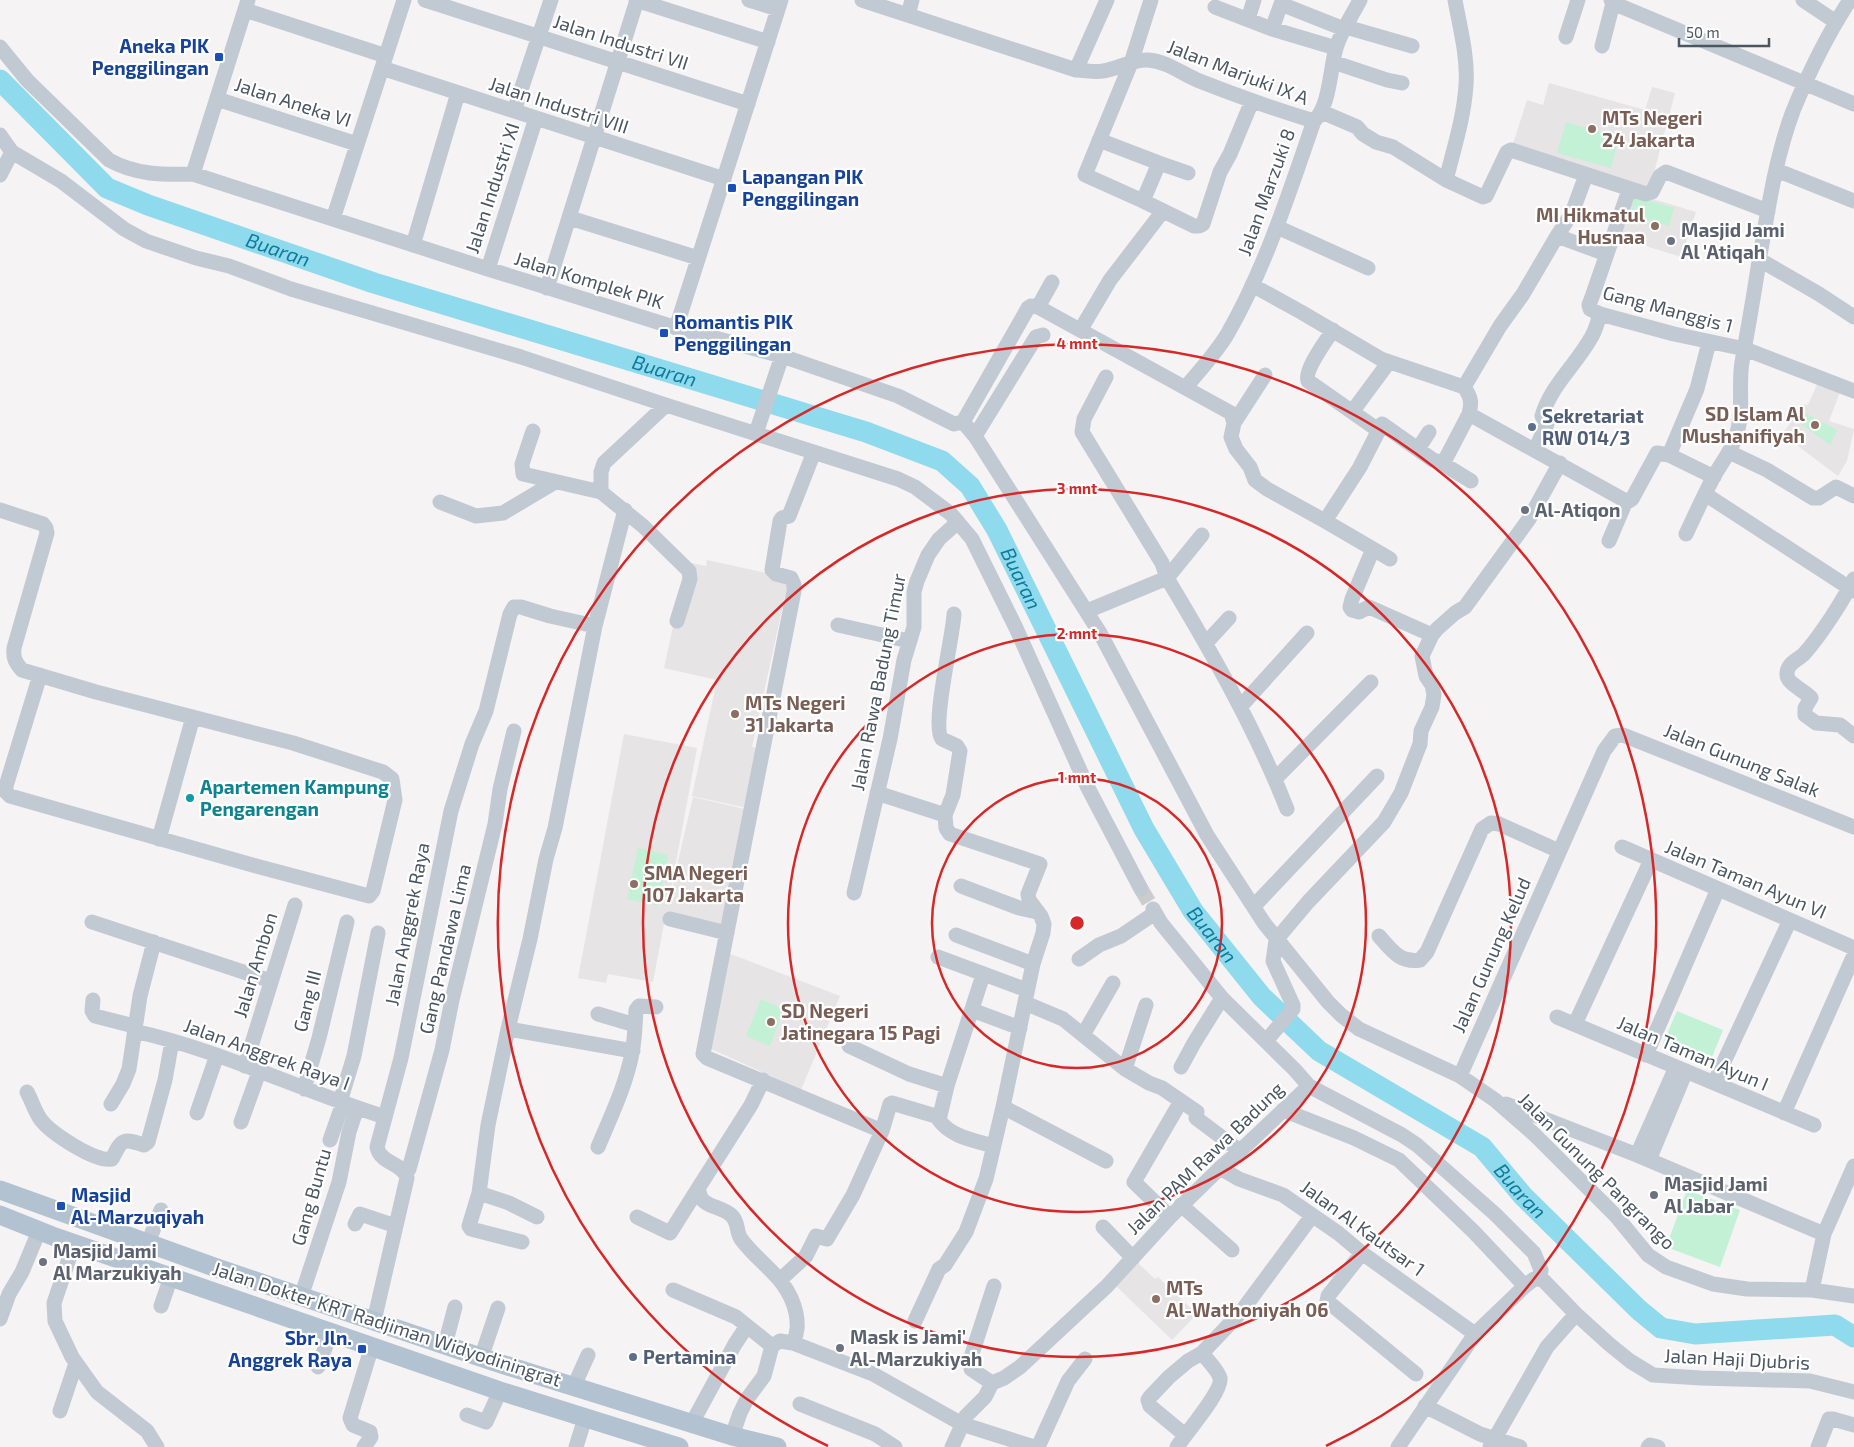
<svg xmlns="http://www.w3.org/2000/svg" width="1854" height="1447" font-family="'Exo 2',sans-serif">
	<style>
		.education { fill: #e6e4e5 }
		.green { fill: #c3f1d5 }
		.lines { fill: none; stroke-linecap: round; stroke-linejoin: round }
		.river { stroke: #90daee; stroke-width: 21 }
		.minor-tunnel { stroke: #caccce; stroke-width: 15; stroke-dasharray: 15 8; stroke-linecap: butt }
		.minor { stroke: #c1cad2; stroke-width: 15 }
		.major { stroke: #b3c2d1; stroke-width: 19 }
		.ring { fill: none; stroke: #d62828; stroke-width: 2.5 }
		.transit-dot { fill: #1a4fb4; stroke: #fff; stroke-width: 2 }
		.education-dot { fill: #8d6e63; stroke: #fff; stroke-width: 2 }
		.worship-dot { fill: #6b7280; stroke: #fff; stroke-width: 2 }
		.service-dot { fill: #5c6f8a; stroke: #fff; stroke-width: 2 }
		.culture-dot { fill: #0f9aa8; stroke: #fff; stroke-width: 2 }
		.labels { text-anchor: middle; stroke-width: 4.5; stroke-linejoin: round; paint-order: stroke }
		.street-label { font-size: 19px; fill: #4a5661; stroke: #fff }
		.transit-label { font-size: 19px; font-weight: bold; fill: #164399; stroke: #fff; text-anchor: start }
		.education-label { font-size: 19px; font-weight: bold; fill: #785e54; stroke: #fff; text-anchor: start }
		.worship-label { font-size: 19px; font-weight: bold; fill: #5b616d; stroke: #fff; text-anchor: start }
		.service-label { font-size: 19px; font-weight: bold; fill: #4e5e75; stroke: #fff; text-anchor: start }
		.culture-label { font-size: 19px; font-weight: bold; fill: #0d838f; stroke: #fff; text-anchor: start }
		.water-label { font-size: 20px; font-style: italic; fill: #0c7c9b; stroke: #fff }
		.centre { fill: #d62828; stroke: #fff; stroke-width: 2.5 }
		.ring-label { font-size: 15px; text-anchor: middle; font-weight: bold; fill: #d62828; stroke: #fff; stroke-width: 4.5; stroke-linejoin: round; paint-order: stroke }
	</style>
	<rect width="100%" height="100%" fill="#f5f3f3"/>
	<path class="education" d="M 1549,83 L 1645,110 L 1652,87 L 1675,93 L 1650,188 L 1512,147 L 1527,100 L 1543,105 Z
		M 1630,192 L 1696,212 L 1681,257 L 1614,236 Z
		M 1818,382 L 1841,390 L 1829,421 L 1854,429 L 1847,461 L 1838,476 L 1782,434 L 1804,404 L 1808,405 Z
		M 707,560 L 789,578 L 752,747 L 760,749 L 747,808 L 692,796 L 717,680 L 664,668 L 687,562 L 706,566 Z
		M 624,734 L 697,748 L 669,900 L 693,797 L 749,810 L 722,926 L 666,913 L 653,982 L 608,974 L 606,983 L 578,978 Z
		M 728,953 L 840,996 L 801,1090 L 707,1047 Z
		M 1136,1261 L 1155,1279 L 1158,1277 L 1197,1314 L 1172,1340 L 1114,1284 Z"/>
	<path class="green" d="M 1566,122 L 1619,137 L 1611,168 L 1557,153 Z
		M 1635,196 L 1674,208 L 1669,226 L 1630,215 Z
		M 1805,413 L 1837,430 L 1830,445 L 1800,423 Z
		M 638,848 L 668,855 L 658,906 L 627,899 Z
		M 761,999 L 784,1009 L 770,1046 L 746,1036 Z
		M 1677,1011 L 1723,1030 L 1710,1062 L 1663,1043 Z
		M 1687,1190 L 1740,1210 L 1720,1267 L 1666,1247 Z"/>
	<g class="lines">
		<path class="river" id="s1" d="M 0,80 L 107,188 L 148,205 L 374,283 L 866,432 L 942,461 L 970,486 L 997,530 L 1144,829 L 1193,911 L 1262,997 L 1319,1051 L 1482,1147 L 1523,1196 L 1639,1310 L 1661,1328 L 1695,1334 L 1835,1325 L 1854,1337"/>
		<path class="minor-tunnel" d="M 1141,889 L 1153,909"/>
		<path class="minor" d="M 425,0 L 748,104
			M 636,0 L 768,42
			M 749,0 L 778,9
			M 862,0 L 1076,70 C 1085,70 1095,73 1103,71 C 1118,69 1133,59 1148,60 C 1166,61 1181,73 1197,80 C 1235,95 1274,109 1314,121
			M 1151,0 L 1131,63 L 1085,175 L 1143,201 L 1194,226 L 1199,226 L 1203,224 L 1220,172 L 1230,154 L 1252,101
			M 1611,0 L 1613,3 L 1854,104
			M 1803,0 L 1836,22
			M 1215,7 L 1272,29 L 1336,48
			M 245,10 L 386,56
			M 908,15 L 912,0
			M 1248,19 L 1254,0
			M 1346,27 L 1412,46
			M 1272,29 L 1281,4 L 1344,29
			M 1566,37 L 1578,0
			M 1602,46 L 1613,3
			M 0,47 L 27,80 L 109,160 C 136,175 163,175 193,174 L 488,269 L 667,325 L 782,356 L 898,396 L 954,424 L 963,422 L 1028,308 L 1031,306 L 1038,307 L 1231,413 L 1234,423 L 1231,437 L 1236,449 L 1250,467 L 1255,480 L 1267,489 L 1325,521 L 1360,467 L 1382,424 L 1433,460 L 1440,462 L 1445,460 L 1469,414 L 1626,501 L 1629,501 L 1632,499 L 1657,453 L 1669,455 L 1714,477
			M 1333,62 L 1387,80 L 1402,83
			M 382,68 L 724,179
			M 1076,70 L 1107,0
			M 217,99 L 357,144
			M 514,111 L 551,0
			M 1322,112 L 1357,127 L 1363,134 L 1376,142 L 1393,147 L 1446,180 L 1483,197 L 1486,196 L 1507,152 L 1511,150 L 1646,194 L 1652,192 L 1660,176 L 1666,172 L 1768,211
			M 0,135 L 12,152 L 61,181 L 124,229 L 146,241 L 196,258 L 229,266 L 291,289 L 521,357 L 666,405 L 898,479 L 915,487 L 951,514 L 972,539 L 1016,628 L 1087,786 L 1141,889
			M 1099,140 L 1159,163 L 1188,173
			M 1776,170 L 1854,201
			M 193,174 L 248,0
			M 0,175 L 12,152
			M 1446,180 C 1454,148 1464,117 1466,85 C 1468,57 1460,28 1455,0
			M 1629,190 L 1592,297 L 1589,305 L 1590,309 L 1600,314 L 1674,334 L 1745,349 L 1854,391
			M 1143,201 L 1159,163
			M 570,218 L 698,258
			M 333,219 L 404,0
			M 1277,227 L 1368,268
			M 1557,236 L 1572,213 L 1586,175
			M 413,245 L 458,93
			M 1760,260 L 1819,294 L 1854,317
			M 488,269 L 536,118
			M 1252,285 L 1301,312 L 1381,359 L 1464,387 C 1471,397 1472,402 1469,414
			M 547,288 L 637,0
			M 1038,307 L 1052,282
			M 676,328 L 781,0
			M 1081,329 L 1110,280 L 1163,211
			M 1333,330 C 1326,341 1304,370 1308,381 L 1378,430
			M 1106,377 L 1084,419 L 1082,432 L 1162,563 L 1167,578 C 1212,653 1255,728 1287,809
			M 1186,387 C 1200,370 1217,352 1228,333 C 1266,266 1289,193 1314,121 C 1330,106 1330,69 1336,48 C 1341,31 1352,16 1360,0
			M 1464,387 L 1500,326 L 1523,294 L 1557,236 L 1606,254
			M 1352,412 L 1389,362
			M 963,422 L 975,436 L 1100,633 L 1207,835 L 1264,923 L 1328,1002 L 1341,1015 L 1359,1029 L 1460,1076 L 1495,1100 L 1535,1135 L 1616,1216 L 1648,1255 L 1666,1267 L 1713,1284 L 1747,1289 L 1812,1290 L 1854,1296
			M 1234,423 L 1265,375
			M 533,431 L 522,464 L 523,474 L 601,492 L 643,526 L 689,571 L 690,579 L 677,621
			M 756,433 L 782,356
			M 975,436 L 1036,337 L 1043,335
			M 1418,449 L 1429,432
			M 1535,450 L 1547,424 L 1542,416 C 1551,385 1577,364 1592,336 C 1596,329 1598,321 1600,314
			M 814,452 L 789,516 L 782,518 L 780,521 L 772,570 L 776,574 L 791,578 L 794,585 L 794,591 L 703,1054 L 707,1058 L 882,1131
			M 1729,452 L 1767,470 L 1813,498 L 1819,498 L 1836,487 L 1854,496
			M 1669,455 L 1697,389 L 1709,342
			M 1440,462 L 1471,481
			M 601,492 L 601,472 L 604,463 L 666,405
			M 1705,494 L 1854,591
			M 440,502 L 476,516 L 503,513 L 555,482
			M 0,510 L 43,524 L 46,528 L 47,533 L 14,648 C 13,658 15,662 22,670 L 96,692 L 293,743 L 383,772 L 392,779 L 395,800 L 373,891 L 369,896 L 256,866 L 10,796 L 6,792 L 6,786 L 40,675
			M 1325,521 L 1373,549 L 1352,599 L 1350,607 L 1352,610 L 1359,612 L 1369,607 L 1432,635
			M 1686,534 C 1695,515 1704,495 1714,476 C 1722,462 1733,449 1737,433 C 1744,410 1738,386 1742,362 C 1748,328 1754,295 1759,261 C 1768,211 1775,159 1793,111 C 1809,72 1827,35 1850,0
			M 1609,541 L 1626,501
			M 1373,549 L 1390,559
			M 1854,579 C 1842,602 1821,635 1804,654 C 1798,660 1787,663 1787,674 C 1786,683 1805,691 1811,698 L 1805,708 L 1805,715 L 1816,723 L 1840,725 L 1854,736
			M 1087,611 L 1167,578 L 1202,535
			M 954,614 C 953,637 931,726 942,739 L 957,746 L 960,751 L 953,795 L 945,815 L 946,828 L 950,834 L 1040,864 L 1028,894 L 1029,900 L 1041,916 L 1044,924 L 1043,933 L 1033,964 L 1003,1107 L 1106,1161
			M 838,625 L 909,641
			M 1206,643 L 1229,618
			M 1241,706 L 1307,633
			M 1275,779 L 1371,682
			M 877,793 L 945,815
			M 159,839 L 193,717
			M 1622,847 L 1854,948
			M 961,886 L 1019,908 L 1037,912
			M 854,893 L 890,739 L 904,660 L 914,627 L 914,592 L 917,581 L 928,555 L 939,539 L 958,522
			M 1254,906 L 1377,776
			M 1153,909 L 1161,923 L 1222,998 L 1295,1070 L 1309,1086 L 1402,1135 L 1417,1145 L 1495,1214 L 1534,1253 L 1541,1270 L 1539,1279
			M 670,919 L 727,933
			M 92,922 L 271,981
			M 956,935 L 1033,964
			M 1379,936 C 1392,951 1400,963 1420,960 L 1427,952 L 1482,829 L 1491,823 L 1499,824 L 1559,851
			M 938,957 L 1027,990
			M 1079,959 L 1099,945 L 1121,936 L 1155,913
			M 983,975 L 947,1086 L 939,1120 C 951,1137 974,1140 993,1146
			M 93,1000 L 92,1011 L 95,1016 L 134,1026
			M 1025,1003 L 1063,1019 L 1125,1069 L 1149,1083 L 1162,1088 L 1197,1112 L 1196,1118 L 1240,1151
			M 972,1010 L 1020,1028
			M 598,1014 L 635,1025
			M 1557,1017 L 1814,1125
			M 1575,1024 L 1651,860
			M 508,1029 L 633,1051
			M 134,1031 C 221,1050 301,1091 385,1117
			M 1083,1035 L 1113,983
			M 1266,1041 L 1293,1009 L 1293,1005 L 1273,961 L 1276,940 L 1308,902 L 1384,822 L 1401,793 L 1420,744 L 1421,731 L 1432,707 L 1434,695 L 1432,685 L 1426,676 L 1422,656 L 1432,635 L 1437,629 L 1455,613 L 1465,607 L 1529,519 L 1560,463
			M 849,1046 L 909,1074 L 947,1086
			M 1646,1055 L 1718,889
			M 245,1066 L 295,905
			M 1181,1067 L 1194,1043 L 1222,998
			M 1125,1069 L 1146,1005
			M 1460,1076 L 1604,751 L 1615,736 L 1623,735 L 1854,827
			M 1714,1083 L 1790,920
			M 304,1089 L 319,1038 L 347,922
			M 27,1092 C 32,1101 35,1112 41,1120 C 51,1133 96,1163 112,1159 C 122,1139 122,1138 144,1145 L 148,1142 L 165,1080 L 172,1041
			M 340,1102 L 354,1056 L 378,933
			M 111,1104 L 123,1084 L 129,1069 L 140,996 L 154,942
			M 1506,1104 L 1637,1155 L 1824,1234
			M 1283,1110 L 1354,1138 L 1399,1160 L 1474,1232 L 1525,1286
			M 197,1113 L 217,1055
			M 1784,1113 L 1854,955
			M 241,1122 L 259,1072
			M 330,1140 L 343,1103
			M 598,1147 C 611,1116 626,1085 632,1053 C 635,1039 635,1024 636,1010 L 639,1006 L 656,1007
			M 1637,1155 L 1676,1067
			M 1649,1160 L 1686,1071
			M 1220,1168 L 1239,1179 L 1283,1195 L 1338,1233 L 1362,1253 L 1475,1334
			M 406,1174 L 409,1169 L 442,1050 L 452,1000 L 495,824 L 500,789 L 514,731
			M 479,1193 L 509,1203 L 537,1217
			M 1181,1205 L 1232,1250
			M 637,1217 L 670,1233 L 699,1187
			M 1170,1217 L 1134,1182 L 1181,1101
			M 355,1224 L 360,1214 L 396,1226
			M 1103,1227 L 1133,1258
			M 522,1242 L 471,1229 L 469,1226 L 479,1193 L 488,1125 L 508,1029 L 530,939 L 546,859 L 555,828 L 595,626 L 625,510
			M 148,1243 L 161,1210
			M 74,1244 L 54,1303 L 55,1321 L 72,1357 L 97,1392 L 147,1431 L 157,1447
			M 1362,1253 L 1328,1296 L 1327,1301 L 1416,1374
			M 780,1280 L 806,1256 L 816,1236 L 827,1239 L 853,1195 L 882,1131 L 890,1104 L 892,1103 L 939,1117
			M 673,1290 L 736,1317 L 772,1346
			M 1812,1290 L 1824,1234 L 1854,1166
			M 301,1297 L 339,1182 L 349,1132 L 357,1108
			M 161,1306 L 171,1277
			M 0,1319 L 9,1294 L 22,1272 L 39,1231
			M 374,1321 L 407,1178 C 404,1163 380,1164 377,1147 L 401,1058 L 451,811 L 472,744 L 486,711 L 510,614 L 514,607 L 521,607 L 550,616 L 595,626
			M 915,1321 L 939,1269 L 945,1265 L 966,1232 L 986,1179 L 1003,1107
			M 793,1343 L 873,1374 L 962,1424 L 1034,1447
			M 445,1345 L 455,1307
			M 481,1358 L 498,1308
			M 318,1367 L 331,1332
			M 992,1383 L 971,1369 L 970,1360 L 994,1286
			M 574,1386 L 588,1355
			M 800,1404 L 875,1434 L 895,1447
			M 1425,1406 L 1480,1434 L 1520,1447
			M 60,1411 L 76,1363
			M 467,1415 L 486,1422 L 500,1391
			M 692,1423 L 735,1344 L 747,1326
			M 1185,1435 L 1150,1406 L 1148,1400 L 1150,1397 L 1169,1377 L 1188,1361 L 1202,1353 L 1241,1312 L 1312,1216
			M 732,1436 L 740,1413 L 747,1399 L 764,1376 L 772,1346 L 780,1341 L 793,1343 C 798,1332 798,1324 796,1313 C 788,1277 761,1266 741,1239 C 736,1232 739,1222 731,1215 C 718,1204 698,1208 699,1187 L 751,1105 L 763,1080
			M 364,1447 L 371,1437 L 370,1432 L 353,1425 L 350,1418 L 372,1346
			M 576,1447 L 585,1418
			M 952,1447 L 966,1416 L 985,1397 L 992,1383 L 1004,1378 L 1020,1367 L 1107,1286 L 1170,1217 L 1220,1168 L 1240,1151 L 1309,1086
			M 1038,1447 L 1068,1381 L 1085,1359
			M 1177,1447 C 1185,1434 1223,1391 1220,1378 C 1218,1370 1207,1360 1202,1353
			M 1398,1447 L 1475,1334 L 1525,1286 L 1534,1279 L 1539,1279 L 1544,1281 L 1576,1314 L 1609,1344 L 1630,1361 L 1653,1375 L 1701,1378 L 1810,1381 L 1854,1392
			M 1490,1447 L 1547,1347 L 1576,1314
			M 1648,1447 L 1650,1445 L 1658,1447
			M 1818,1447 L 1829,1419 L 1833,1419 L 1854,1425"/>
		<path class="major" d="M 0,1190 L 214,1267 L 495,1362 L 732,1436 L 777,1447
			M 0,1215 L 55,1237 L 500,1391 L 679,1447"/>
	</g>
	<g class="ring">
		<circle cx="1077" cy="923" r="145"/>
		<circle cx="1077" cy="923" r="289"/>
		<circle cx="1077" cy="923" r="434"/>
		<path d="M828 1446A579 579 0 1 1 1326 1446"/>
	</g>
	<g class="transit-dot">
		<rect x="214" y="52" width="10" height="10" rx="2.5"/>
		<rect x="727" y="183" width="10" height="10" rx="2.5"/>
		<rect x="659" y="328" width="10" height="10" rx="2.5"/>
		<rect x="56" y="1201" width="10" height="10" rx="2.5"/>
		<rect x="357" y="1344" width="10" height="10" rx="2.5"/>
	</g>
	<g class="education-dot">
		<circle cx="1592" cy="129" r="5"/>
		<circle cx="1655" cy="226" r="5"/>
		<circle cx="1815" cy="425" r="5"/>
		<circle cx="735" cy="714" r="5"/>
		<circle cx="634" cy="884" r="5"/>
		<circle cx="771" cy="1022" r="5"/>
		<circle cx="1156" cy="1299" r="5"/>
	</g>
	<g class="worship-dot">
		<circle cx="1671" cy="241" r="5"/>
		<circle cx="1525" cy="510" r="5"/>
		<circle cx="1654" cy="1195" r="5"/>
		<circle cx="43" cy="1262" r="5"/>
		<circle cx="840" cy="1348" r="5"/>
	</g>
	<g class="service-dot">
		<circle cx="1532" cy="427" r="5"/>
		<circle cx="633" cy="1357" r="5"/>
	</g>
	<circle class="culture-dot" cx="190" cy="798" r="5"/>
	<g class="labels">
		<g class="street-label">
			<text transform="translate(621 42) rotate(18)" y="7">Jalan Industri VII</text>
			<text transform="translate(1238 72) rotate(21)" y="7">Jalan Marjuki IX A</text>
			<text transform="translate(293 102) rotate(18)" y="7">Jalan Aneka VI</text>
			<text transform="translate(559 105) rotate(18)" y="7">Jalan Industri VIII</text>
			<text transform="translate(492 188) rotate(-72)" y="7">Jalan Industri XI</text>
			<text transform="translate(1266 192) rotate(-70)" y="7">Jalan Marzuki 8</text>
			<text transform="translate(589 280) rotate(17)" y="7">Jalan Komplek PIK</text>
			<text transform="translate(1668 309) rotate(15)" y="7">Gang Manggis 1</text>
			<text transform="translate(878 682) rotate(-79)" y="7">Jalan Rawa Badung Timur</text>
			<text transform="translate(1742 760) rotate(22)" y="7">Jalan Gunung Salak</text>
			<text transform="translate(1746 879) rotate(23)" y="7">Jalan Taman Ayun VI</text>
			<text transform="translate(407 924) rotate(-79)" y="7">Jalan Anggrek Raya</text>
			<text transform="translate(445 949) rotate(-77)" y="7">Gang Pandawa Lima</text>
			<text transform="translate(1491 955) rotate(-66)" y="7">Jalan Gunung Kelud</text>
			<text transform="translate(255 965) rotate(-73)" y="7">Jalan Ambon</text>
			<text transform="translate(307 1001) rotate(-76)" y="7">Gang III</text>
			<text transform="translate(1693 1053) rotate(23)" y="7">Jalan Taman Ayun I</text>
			<text transform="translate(267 1054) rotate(20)" y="7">Jalan Anggrek Raya I</text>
			<text transform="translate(1205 1158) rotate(-44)" y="7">Jalan PAM Rawa Badung</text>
			<text transform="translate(1597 1171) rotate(45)" y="7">Jalan Gunung Pangrango</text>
			<text transform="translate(311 1197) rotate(-74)" y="7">Gang Buntu</text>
			<text transform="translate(1363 1228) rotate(36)" y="7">Jalan Al Kautsar 1</text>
			<text transform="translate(387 1324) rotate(18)" y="7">Jalan Dokter KRT Radjiman Widyodiningrat</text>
			<text transform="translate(1737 1359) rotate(3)" y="7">Jalan Haji Djubris</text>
		</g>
		<g class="transit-label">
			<text x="209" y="53" text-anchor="end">Aneka PIK<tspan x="209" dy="22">Penggilingan</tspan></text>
			<text x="742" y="184">Lapangan PIK<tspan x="742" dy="22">Penggilingan</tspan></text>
			<text x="674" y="329">Romantis PIK<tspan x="674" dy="22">Penggilingan</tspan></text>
			<text x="71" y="1202">Masjid<tspan x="71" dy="22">Al-Marzuqiyah</tspan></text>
			<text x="352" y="1345" text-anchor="end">Sbr. Jln.<tspan x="352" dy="22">Anggrek Raya</tspan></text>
		</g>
		<g class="education-label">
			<text x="1602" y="125">MTs Negeri<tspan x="1602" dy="22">24 Jakarta</tspan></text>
			<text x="1645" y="222" text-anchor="end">MI Hikmatul<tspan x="1645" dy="22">Husnaa</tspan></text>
			<text x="1805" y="421" text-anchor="end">SD Islam Al<tspan x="1805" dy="22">Mushanifiyah</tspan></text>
			<text x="745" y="710">MTs Negeri<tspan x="745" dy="22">31 Jakarta</tspan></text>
			<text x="644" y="880">SMA Negeri<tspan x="644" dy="22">107 Jakarta</tspan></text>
			<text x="781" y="1018">SD Negeri<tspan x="781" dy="22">Jatinegara 15 Pagi</tspan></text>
			<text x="1166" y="1295">MTs<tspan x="1166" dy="22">Al-Wathoniyah 06</tspan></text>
		</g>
		<g class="worship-label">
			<text x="1681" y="237">Masjid Jami<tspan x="1681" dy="22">Al 'Atiqah</tspan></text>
			<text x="1535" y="517">Al-Atiqon</text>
			<text x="1664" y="1191">Masjid Jami<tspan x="1664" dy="22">Al Jabar</tspan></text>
			<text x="53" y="1258">Masjid Jami<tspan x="53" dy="22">Al Marzukiyah</tspan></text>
			<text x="850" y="1344">Mask is Jami'<tspan x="850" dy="22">Al-Marzukiyah</tspan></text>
		</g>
		<g class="service-label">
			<text x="1542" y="423">Sekretariat<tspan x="1542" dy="22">RW 014/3</tspan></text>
			<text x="643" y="1364">Pertamina</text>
		</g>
		<g class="culture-label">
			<text x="200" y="794">Apartemen Kampung<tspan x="200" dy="22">Pengarengan</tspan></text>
		</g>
		<g class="water-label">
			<text dy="7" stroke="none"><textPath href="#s1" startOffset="334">Buaran</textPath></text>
			<text dy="7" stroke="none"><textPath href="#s1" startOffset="739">Buaran</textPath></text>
			<text dy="7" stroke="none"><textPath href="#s1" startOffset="1174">Buaran</textPath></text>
			<text dy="7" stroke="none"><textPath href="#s1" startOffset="1579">Buaran</textPath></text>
			<text dy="7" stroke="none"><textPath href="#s1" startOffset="1985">Buaran</textPath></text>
		</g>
	</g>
	<circle cx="1077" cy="923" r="8" class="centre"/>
	<g class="ring-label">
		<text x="1077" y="349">4 mnt</text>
		<text x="1077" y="494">3 mnt</text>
		<text x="1077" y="639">2 mnt</text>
		<text x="1077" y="783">1 mnt</text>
	</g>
	<path d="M1679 38v8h90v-8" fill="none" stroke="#4a5661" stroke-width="2.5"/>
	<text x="1686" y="38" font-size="15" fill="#4a5661" stroke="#ffffff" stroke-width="4" paint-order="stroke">50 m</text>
</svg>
